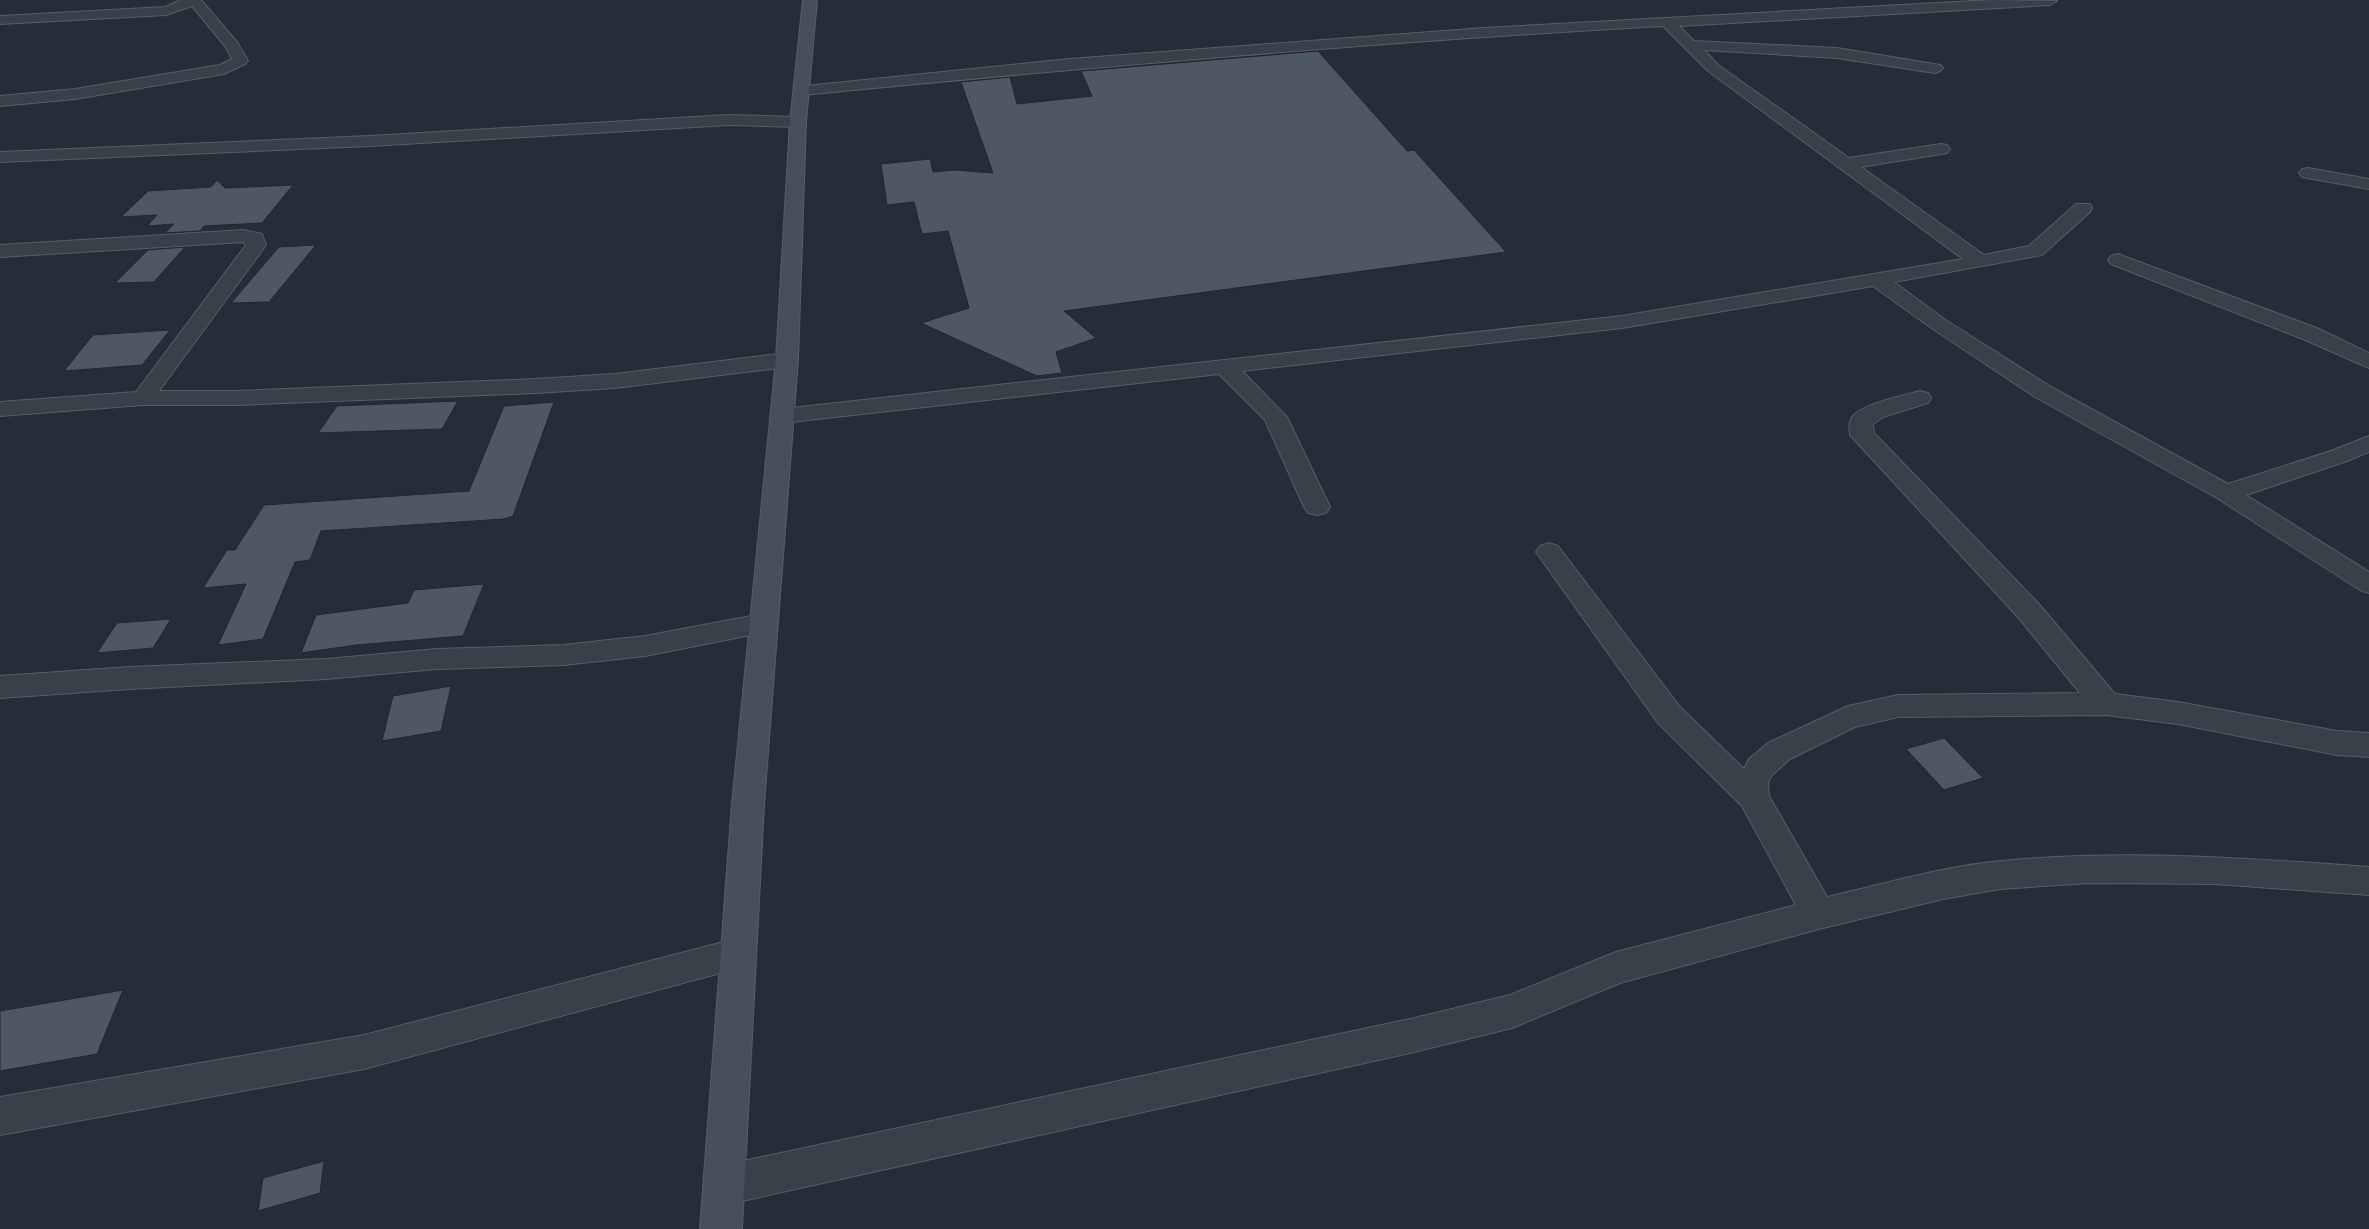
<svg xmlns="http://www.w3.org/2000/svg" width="2369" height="1229" font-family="'PT Sans',sans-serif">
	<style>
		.building { fill: #4d5864; stroke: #1f2730 }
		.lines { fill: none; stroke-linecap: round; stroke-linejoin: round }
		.minor-casing { stroke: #565e67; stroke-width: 2 }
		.secondary-casing { stroke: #565e67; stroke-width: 2 }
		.minor { fill: #384049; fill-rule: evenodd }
		.secondary { fill: #464f5c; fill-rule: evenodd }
	</style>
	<rect width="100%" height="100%" fill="#242e39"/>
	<path class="building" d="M 1318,51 L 1407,151 L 1414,150 L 1506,252 L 1064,311 L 1096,338 L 1056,352 L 1062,373 L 1037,376 L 921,323 L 969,308 L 948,231 L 922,234 L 914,202 L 887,205 L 881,164 L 930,159 L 933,172 L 954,170 L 993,173 L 961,82 L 1010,77 L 1017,104 L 1092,96 L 1081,71 Z
		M 217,180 L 225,188 L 293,185 L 262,223 L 204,226 L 200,231 L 165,233 L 174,224 L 147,226 L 157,215 L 121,217 L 148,191 L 211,187 Z
		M 316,245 L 269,302 L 231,303 L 279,247 Z
		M 185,247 L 154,282 L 115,283 L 148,250 Z
		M 170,330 L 142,365 L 64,371 L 93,335 Z
		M 458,401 L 442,429 L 318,433 L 337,406 Z
		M 554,402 L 513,516 L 504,519 L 321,531 L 310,560 L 295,562 L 263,639 L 218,645 L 246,584 L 203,588 L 227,550 L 235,550 L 264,505 L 469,491 L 504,406 Z
		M 484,584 L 463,636 L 356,645 L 301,653 L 316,615 L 408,603 L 414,590 Z
		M 171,619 L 153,648 L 97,653 L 117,623 Z
		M 451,686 L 441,731 L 382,741 L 393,696 Z
		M 1944,738 L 1983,778 L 1944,790 L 1906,749 Z
		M 123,990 L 97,1054 L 0,1071 L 0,1011 Z
		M 324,1161 L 320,1193 L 258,1211 L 263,1178 Z"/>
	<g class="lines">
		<g class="minor-casing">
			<path id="minor" d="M 181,0 L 201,0 L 237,42 L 248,61 L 245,64 L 224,74 L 75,99 L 0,106 L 0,96 L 75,89 L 220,65 L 232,59 L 225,46 L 192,6 L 166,15 L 0,24 L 0,16 L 165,7 Z
				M 1992,0 L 2057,1 L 2050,5 L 1679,26 L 1694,41 L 1837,48 L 1940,65 L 1943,68 L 1940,71 L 1935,73 L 1837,58 L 1704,50 L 1718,65 L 1849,158 L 1941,144 L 1947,145 L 1950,149 L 1947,153 L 1861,167 L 1984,255 L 2029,246 L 2076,204 L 2090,204 L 2092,208 L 2090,212 L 2042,255 L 1894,282 L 1944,319 L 2051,387 L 2228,484 L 2331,451 L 2369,436 L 2369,452 L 2347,461 L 2246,495 L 2369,572 L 2369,593 L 2360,590 L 2217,498 L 2035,397 L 1930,327 L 1873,286 L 1622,328 L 1242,371 L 1287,417 L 1330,507 L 1326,513 L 1317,515 L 1308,513 L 1304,507 L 1265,420 L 1219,374 L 782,423 L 774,421 L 770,416 L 774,411 L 782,409 L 1622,316 L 1963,259 L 1708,71 L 1663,26 C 1376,42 1089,67 802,95 L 796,93 L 794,90 L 796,87 L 1069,59 L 1484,28 Z
				M 729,115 L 798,117 L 804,118 L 806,122 L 804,126 L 798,127 L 729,125 L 370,146 L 0,162 L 0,152 L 370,136 Z
				M 2308,168 L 2369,179 L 2369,189 L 2302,177 L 2299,173 L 2302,169 Z
				M 243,230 L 262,234 L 266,245 L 159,391 L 238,391 L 536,379 L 615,374 L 787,353 L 795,355 L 798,360 L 795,365 L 787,367 L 615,388 L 536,393 L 238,405 L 143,405 L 0,416 L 0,402 L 136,392 L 246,245 L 243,242 L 0,257 L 0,245 Z
				M 2118,254 L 2319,329 L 2369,353 L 2369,368 L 2303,339 L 2111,264 L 2108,260 L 2111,256 Z
				M 1920,391 L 1928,393 L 1931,398 L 1928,403 L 1883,417 L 1873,424 L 1874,433 L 2038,603 L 2115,694 L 2178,702 L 2337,731 L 2369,733 L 2369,757 L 2337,755 L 2178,724 L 2106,715 L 1898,717 L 1855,727 L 1790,759 L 1771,776 L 1768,783 L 1769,796 L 1827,897 C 1885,884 1943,866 2002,861 C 2124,849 2247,858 2369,867 L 2369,895 L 2215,884 L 2090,883 L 2000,889 L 1943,899 L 1819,929 L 1620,983 L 1512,1028 L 1410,1053 L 724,1205 L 710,1199 L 704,1185 L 710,1171 L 724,1165 L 1410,1019 L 1510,995 L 1616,952 L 1796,905 L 1742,806 L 1658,723 L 1536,552 L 1540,546 L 1549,543 L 1558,546 L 1680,707 L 1744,769 L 1749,759 L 1768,743 L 1848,706 L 1898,695 L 2080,693 L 2018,617 L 1850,435 C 1850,430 1848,424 1851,419 C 1857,405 1905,395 1920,391 Z
				M 762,614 L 772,617 L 776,624 L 772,631 L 645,656 L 564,665 L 437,669 L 326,679 L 129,689 L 0,698 L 0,676 L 129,667 L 326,659 L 437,649 L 564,645 L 645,636 Z
				M 739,938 L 751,942 L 756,953 L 751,964 L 739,968 L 364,1069 L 0,1135 L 0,1097 L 364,1035 Z"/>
		</g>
		<g class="secondary-casing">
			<path id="secondary" d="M 803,0 L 817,0 L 806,122 L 798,360 L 764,804 L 742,1229 L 700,1229 L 732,804 L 776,360 L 790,122 Z"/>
		</g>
		<use href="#minor" class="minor"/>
		<use href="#secondary" class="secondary"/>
	</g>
</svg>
